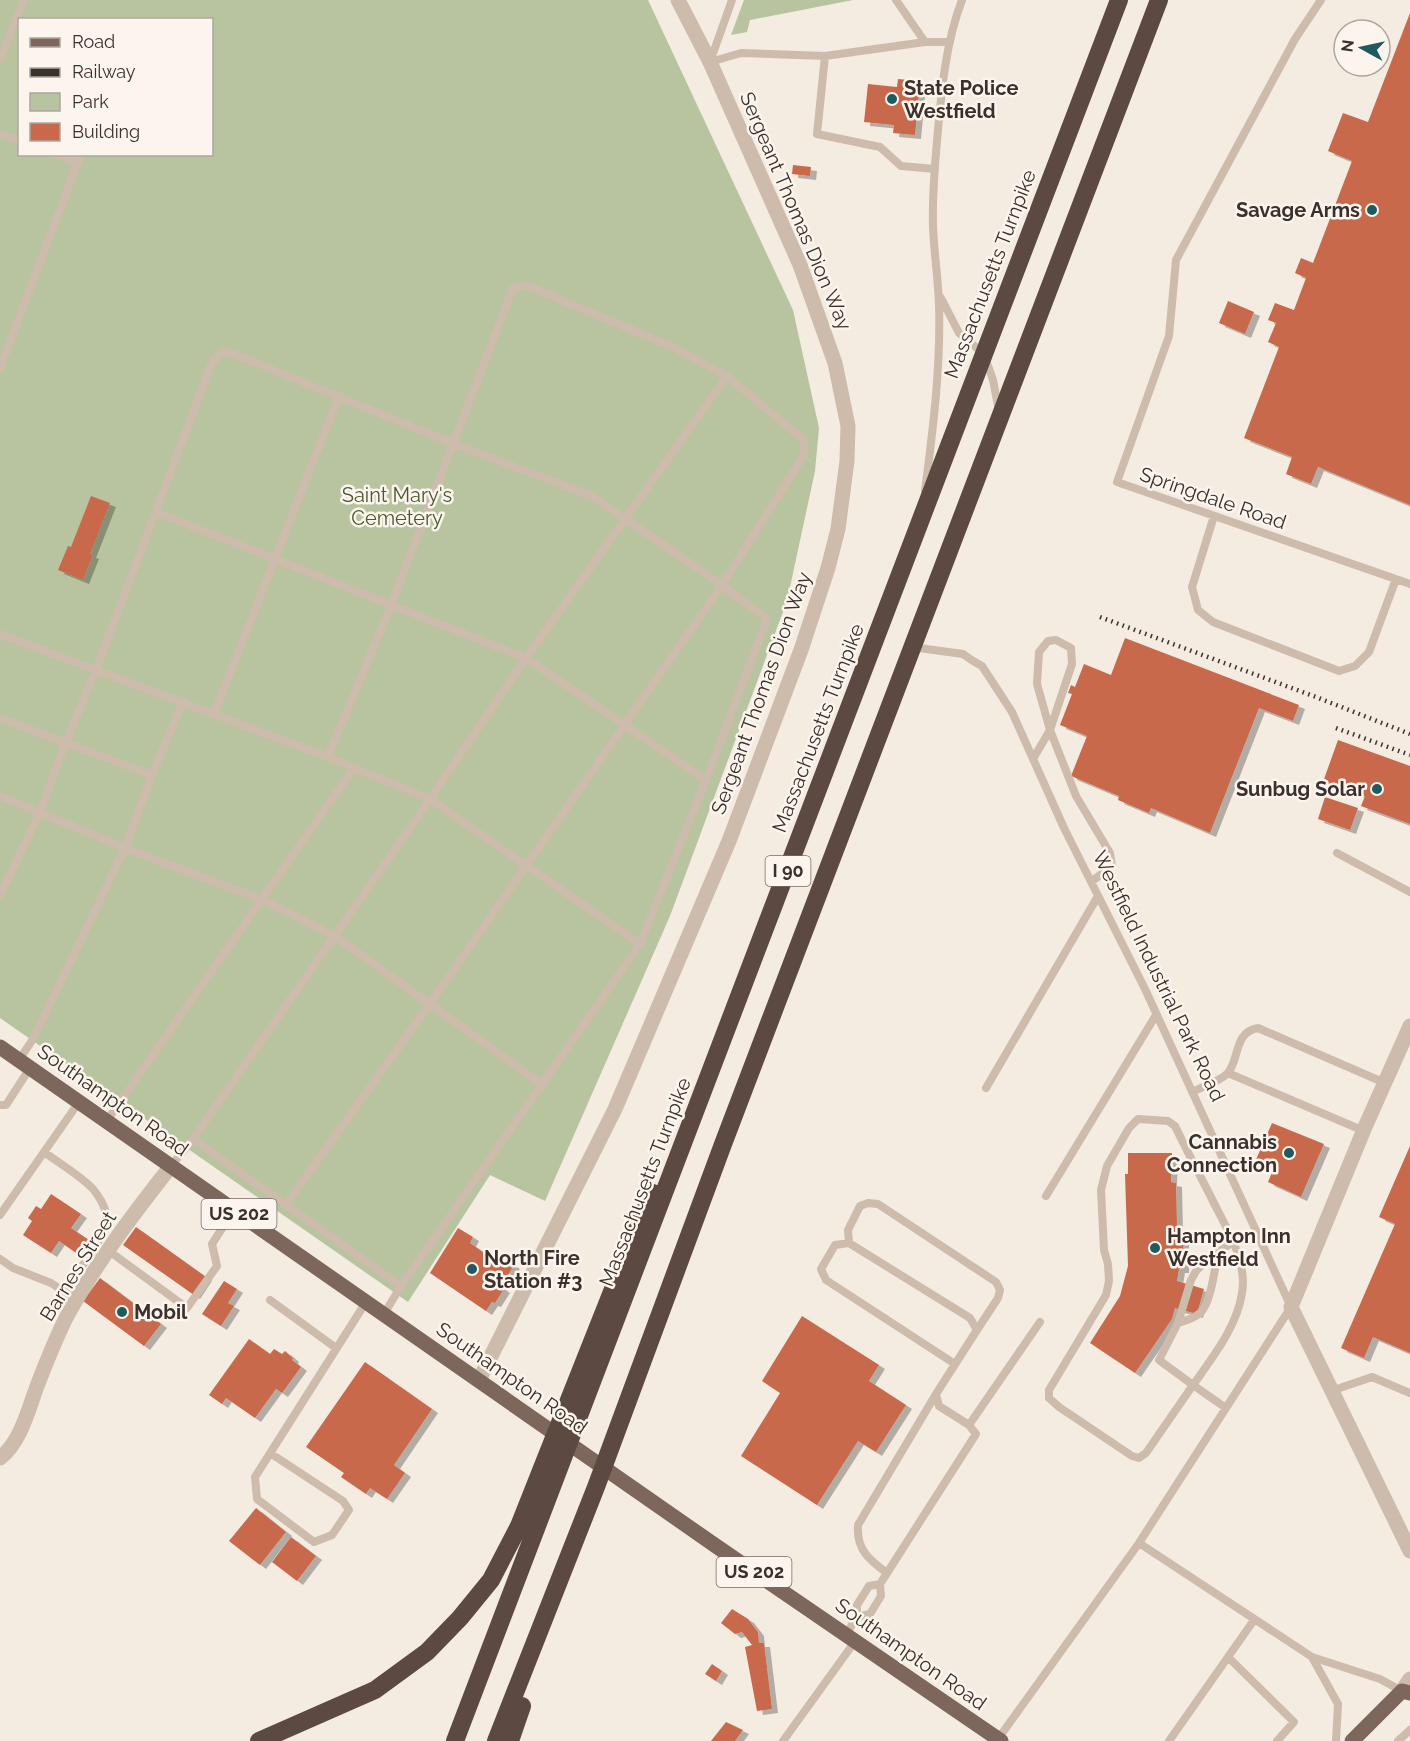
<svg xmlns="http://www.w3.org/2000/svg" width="1410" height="1741" font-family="Raleway,sans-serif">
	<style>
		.green { fill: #b8c4a0; fill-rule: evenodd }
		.building { fill: #c8694b; filter: url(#shadow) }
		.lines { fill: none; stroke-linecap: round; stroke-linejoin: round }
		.service { stroke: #cdbbac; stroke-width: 8 }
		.minor { stroke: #cdbbac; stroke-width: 15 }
		.tertiary { stroke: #cdbbac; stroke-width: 15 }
		.primary { stroke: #7d675c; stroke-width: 15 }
		.motorway { stroke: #5c4a42; stroke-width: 18 }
		.rail { stroke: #3b302b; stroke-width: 4.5; stroke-dasharray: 1.5 4.5; stroke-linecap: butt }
		.poi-dot { fill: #1f5a5e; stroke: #fbf5ee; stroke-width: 2 }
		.labels { text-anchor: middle; stroke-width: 5; stroke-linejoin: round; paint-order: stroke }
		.shield { fill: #fbf5ee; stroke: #756b66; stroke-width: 1.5 }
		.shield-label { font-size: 18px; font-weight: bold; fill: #3b302b }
		.poi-label { font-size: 20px; font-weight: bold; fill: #3b302b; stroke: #fbf5ee; text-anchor: start }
		.street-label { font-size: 20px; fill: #3b302b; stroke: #fbf5ee }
		.park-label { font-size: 20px; fill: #4a5a2e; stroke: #fbf5ee }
	</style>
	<defs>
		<filter id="shadow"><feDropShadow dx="6" dy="4" stdDeviation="0" flood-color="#0004"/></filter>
	</defs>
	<rect width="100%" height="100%" fill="#f4ebe1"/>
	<path class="green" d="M 0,0 L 648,0 L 793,310 L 819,428 L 815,471 L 787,601 L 670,916 L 545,1201 L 490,1175 L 408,1302 L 0,1018 ZM 20,20 L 212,20 L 212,154 L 20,154 Z
		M 744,0 L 853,0 L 750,20 L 747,32 L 731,35 Z"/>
	<path class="building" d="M 1410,13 L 1410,505 L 1318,467 L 1311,484 L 1286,474 L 1292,457 L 1244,438 L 1279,347 L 1268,342 L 1276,323 L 1268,320 L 1275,303 L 1294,310 L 1306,278 L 1295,273 L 1301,258 L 1313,263 L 1352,161 L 1328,151 L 1343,113 L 1368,122 Z
		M 898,79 L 920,81 L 915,135 L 893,133 L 894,125 L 864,122 L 868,84 L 897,87 Z
		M 793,165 L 811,167 L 810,176 L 792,174 Z
		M 1228,301 L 1254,312 L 1245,334 L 1219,323 Z
		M 91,496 L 110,503 L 90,554 L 93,555 L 83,580 L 58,570 L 68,546 L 71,547 Z
		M 1125,638 L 1299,705 L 1293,721 L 1259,708 L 1210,833 L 1151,808 L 1149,813 L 1118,800 L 1119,796 L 1071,776 L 1087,736 L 1060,725 L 1072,694 L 1068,693 L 1071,685 L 1075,687 L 1084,664 L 1111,675 Z
		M 1338,740 L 1410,766 L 1410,824 L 1361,806 L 1365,796 L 1323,782 Z
		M 1325,797 L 1358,808 L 1350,830 L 1318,819 Z
		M 1272,1123 L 1324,1144 L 1301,1197 L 1268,1182 L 1273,1170 L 1255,1162 Z
		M 1410,1146 L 1410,1353 L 1373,1337 L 1364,1358 L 1341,1348 L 1395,1224 L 1379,1217 Z
		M 1128,1153 L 1172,1153 L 1171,1182 L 1176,1183 L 1177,1228 L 1183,1229 L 1183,1269 L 1179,1269 L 1177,1281 L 1204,1289 L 1197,1314 L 1175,1308 L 1172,1319 L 1135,1373 L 1090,1343 L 1120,1296 L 1128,1266 L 1125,1174 L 1128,1174 Z
		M 51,1194 L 81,1214 L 71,1228 L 89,1240 L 79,1255 L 59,1241 L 51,1253 L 23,1235 L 32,1221 L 28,1218 L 36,1206 L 41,1209 Z
		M 136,1227 L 206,1277 L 194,1295 L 123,1245 Z
		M 458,1228 L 473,1237 L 470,1243 L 483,1252 L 485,1248 L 514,1265 L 501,1287 L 504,1289 L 495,1303 L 492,1302 L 486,1311 L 430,1273 Z
		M 100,1278 L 161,1324 L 144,1346 L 83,1301 Z
		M 224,1281 L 237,1289 L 228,1303 L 234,1306 L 221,1326 L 202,1314 Z
		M 802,1316 L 879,1365 L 869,1381 L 906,1405 L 876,1452 L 858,1441 L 817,1505 L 741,1456 L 780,1393 L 762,1381 Z
		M 249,1339 L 270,1354 L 274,1349 L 282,1354 L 285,1351 L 293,1358 L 292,1360 L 301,1367 L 282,1393 L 276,1389 L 255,1418 L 226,1398 L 222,1404 L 209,1395 Z
		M 365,1362 L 432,1409 L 394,1465 L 405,1473 L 387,1499 L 370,1488 L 366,1494 L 341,1477 L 344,1473 L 306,1447 Z
		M 256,1508 L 286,1532 L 260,1565 L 229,1541 Z
		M 291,1537 L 316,1556 L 297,1581 L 272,1562 Z
		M 732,1609 L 748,1619 L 758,1632 L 759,1643 L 764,1643 L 772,1709 L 757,1711 L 745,1647 L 752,1645 L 742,1632 L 735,1634 L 721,1623 Z
		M 712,1664 L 722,1671 L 716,1681 L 705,1674 Z
		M 726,1722 L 743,1730 L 735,1741 L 711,1741 Z"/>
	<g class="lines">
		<path class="service" d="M 896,0 L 925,42
			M 1321,0 L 1295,39 L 1176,260 L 1169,336 L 1117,482 L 1410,584
			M 825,56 L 817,134 L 880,147 L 901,166 L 935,169
			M 0,59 L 24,0
			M 710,62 L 741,53 L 825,56 L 925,42 L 949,42
			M 710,62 L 732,0
			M 0,134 L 20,141
			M 56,154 L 78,163
			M 941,298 L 959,333 L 984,354 L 993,380 L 999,411
			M 0,368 L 81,154
			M 925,491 C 933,429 941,366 939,304 C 938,278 934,252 933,226 C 932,194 935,162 938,130 C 942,86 946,42 962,0
			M 156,512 L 526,658 L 706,780
			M 1214,516 L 1192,587 L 1198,610 L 1213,622 L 1339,671 L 1355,666 L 1369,652 L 1396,579
			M 0,634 L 328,757 L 430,799 L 640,944
			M 912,647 L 963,654 L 973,661 L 982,666 L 1012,712 L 1064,828 L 1145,989 L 1291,1307 L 1139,1543 L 998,1739
			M 214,714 L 339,396
			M 0,718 L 152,775
			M 1033,759 L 1050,730 L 1037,684 L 1039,652 L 1048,641 L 1056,640 L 1071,648 L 1072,664 L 1050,730 L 1076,796 L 1110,853 L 1112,866 L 1091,882
			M 0,796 L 125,848 L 263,900 L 335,936 L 543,1085
			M 1337,853 L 1410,892
			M 0,895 L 40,812 L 65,744 L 96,670 L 212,362 L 222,352 L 232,353 L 452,443 L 592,496 L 722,585 L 767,619 L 706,780 L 640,944 L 401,1286 L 384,1314
			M 19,1060 L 33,1039 L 125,848 L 152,775 L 183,701
			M 1228,1073 L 1364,1131
			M 986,1088 L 1098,896
			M 1192,1092 C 1202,1087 1218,1082 1227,1074 C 1240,1061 1233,1032 1258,1028 L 1385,1083
			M 0,1105 L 6,1105 L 30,1068
			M 106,1122 L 353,769
			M 193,1139 L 401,1286
			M 44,1152 C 60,1164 80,1175 93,1189 C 98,1195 105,1206 106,1214 C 109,1238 76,1272 63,1291
			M 171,1166 L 193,1139 L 430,799 L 526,658 L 727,376
			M 1046,1196 L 1156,1015
			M 287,1203 L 429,1005 L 722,585 L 804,455 L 804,440 L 727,376 L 675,348 L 526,285 L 513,288 L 391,605 L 328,757
			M 0,1215 L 79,1102
			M 849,1243 L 848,1230 L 860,1206 L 868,1203 L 878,1204 L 996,1282 L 1000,1290 L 998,1298 L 977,1330
			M 109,1251 L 187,1308 L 217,1266 L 212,1244 L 234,1210
			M 0,1259 L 13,1268 L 51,1283 L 77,1300
			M 270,1300 L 336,1348
			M 1178,1323 C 1186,1320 1194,1319 1200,1313 C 1211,1304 1215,1267 1218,1252
			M 1331,1391 L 1372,1377 L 1410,1393
			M 1226,1408 L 1193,1385 C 1212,1358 1237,1327 1242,1293 C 1248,1259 1224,1225 1210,1195 C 1198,1172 1186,1149 1175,1126 L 1168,1121 L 1138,1119 L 1129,1128 L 1107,1166 L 1101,1190 L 1104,1250 L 1108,1264 L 1109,1281 L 1106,1295 L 1049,1390 L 1049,1398 L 1059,1407 L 1132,1456 L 1139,1458 L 1146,1453 L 1193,1385 L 1159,1360 L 1178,1323 L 1191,1280 L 1196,1271 L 1208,1259 L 1233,1242
			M 969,1425 L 1040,1322
			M 270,1453 L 343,1501 L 349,1510 L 332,1535 L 314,1542 L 257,1499 L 255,1477 L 366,1302
			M 1139,1543 L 1312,1657 L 1380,1679 L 1402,1691
			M 887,1573 C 869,1560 856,1549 858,1525 L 936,1394
			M 880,1584 L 976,1434 L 969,1425 L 939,1406 L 936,1394 L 977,1330 L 970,1318 L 849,1243 L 835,1245 L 821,1269 L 826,1280 L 955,1364
			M 846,1634 L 857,1617 L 857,1605 L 869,1586 L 880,1584 L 881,1596 L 870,1614 L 857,1617
			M 1228,1657 L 1294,1722 L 1277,1741
			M 1312,1657 L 1338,1704 L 1336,1741
			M 783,1741 L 856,1640
			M 1169,1741 L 1254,1620
			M 1398,1741 L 1410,1730"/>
		<path class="minor" d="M 479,1380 L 615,1109 L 729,841 L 801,650 L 828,568 L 838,529 L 847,461 L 848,426 L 835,363 L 800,265 L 710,62 L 678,0
			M 0,1458 C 22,1441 29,1406 39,1381 C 48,1358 57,1335 68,1314 C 97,1262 134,1213 171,1166"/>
		<path class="tertiary" d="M 1410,1026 L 1365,1127 L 1291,1307 L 1410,1551
			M 1402,1691 L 1410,1679"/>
		<path class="primary" d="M 0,1047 L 716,1546 L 1001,1741
			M 1352,1741 L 1402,1691 L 1410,1693"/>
		<path class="motorway" d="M 259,1741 L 375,1690 L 427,1652 L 460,1618 L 491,1580 L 519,1526 L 642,1216 L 653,1193
			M 455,1741 L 1119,0
			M 496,1741 L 596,1487 L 723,1144 L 1159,0
			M 510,1741 L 522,1706"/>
		<path class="rail" d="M 1100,617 L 1316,697 L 1410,734
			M 1336,728 L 1410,755"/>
	</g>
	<g class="poi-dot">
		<circle cx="892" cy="99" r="6"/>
		<circle cx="1372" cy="210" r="6"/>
		<circle cx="1377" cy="789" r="6"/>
		<circle cx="1289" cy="1153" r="6"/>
		<circle cx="1155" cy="1248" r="6"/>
		<circle cx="472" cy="1269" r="6"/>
		<circle cx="122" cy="1312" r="6"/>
	</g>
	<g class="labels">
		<g class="shield">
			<rect x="765.5" y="856" width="45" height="30" rx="4.5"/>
			<rect x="201.5" y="1199" width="75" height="30" rx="4.5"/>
			<rect x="716.5" y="1557" width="75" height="30" rx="4.5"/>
		</g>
		<g class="shield-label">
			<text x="788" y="877">I 90</text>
			<text x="239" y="1220">US 202</text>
			<text x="754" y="1578">US 202</text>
		</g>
		<g class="poi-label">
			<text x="904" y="95">State Police<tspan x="904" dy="23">Westfield</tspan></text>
			<text x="1360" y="217" text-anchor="end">Savage Arms</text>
			<text x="1365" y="796" text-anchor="end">Sunbug Solar</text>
			<text x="1277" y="1149" text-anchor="end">Cannabis<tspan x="1277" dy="23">Connection</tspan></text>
			<text x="1167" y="1243">Hampton Inn<tspan x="1167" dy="23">Westfield</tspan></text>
			<text x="484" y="1265">North Fire<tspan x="484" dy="23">Station #3</tspan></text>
			<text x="134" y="1319">Mobil</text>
		</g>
		<g class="street-label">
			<text transform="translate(796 211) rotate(67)" y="7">Sergeant Thomas Dion Way</text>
			<text transform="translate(990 274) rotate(-69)" y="7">Massachusetts Turnpike</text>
			<text transform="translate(1213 498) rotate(19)" y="7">Springdale Road</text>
			<text transform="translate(761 693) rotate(-70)" y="7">Sergeant Thomas Dion Way</text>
			<text transform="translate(818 728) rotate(-69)" y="7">Massachusetts Turnpike</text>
			<text transform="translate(1159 976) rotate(64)" y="7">Westfield Industrial Park Road</text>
			<text transform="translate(113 1100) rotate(35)" y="7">Southampton Road</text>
			<text transform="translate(645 1182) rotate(-69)" y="7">Massachusetts Turnpike</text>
			<text transform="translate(78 1266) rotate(-58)" y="7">Barnes Street</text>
			<text transform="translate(512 1378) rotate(35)" y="7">Southampton Road</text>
			<text transform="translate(911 1654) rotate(35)" y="7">Southampton Road</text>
		</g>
		<g class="park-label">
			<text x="397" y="502">Saint Mary's<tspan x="397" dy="23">Cemetery</tspan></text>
		</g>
	</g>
	<rect x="18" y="18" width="195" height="138" fill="#fbf5ee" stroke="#aea6a0" stroke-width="1.5"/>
	<rect x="30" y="38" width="30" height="9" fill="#7d675c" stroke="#aea6a0" stroke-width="1.5"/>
	<text x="72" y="48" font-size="18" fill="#3b302b">Road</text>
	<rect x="30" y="68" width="30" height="9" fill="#3b302b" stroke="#aea6a0" stroke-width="1.5"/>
	<text x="72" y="78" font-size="18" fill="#3b302b">Railway</text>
	<rect x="30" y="93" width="30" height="18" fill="#b8c4a0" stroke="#aea6a0" stroke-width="1.5"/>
	<text x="72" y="108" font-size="18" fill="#3b302b">Park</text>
	<rect x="30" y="123" width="30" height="18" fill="#c8694b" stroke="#aea6a0" stroke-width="1.5"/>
	<text x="72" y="138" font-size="18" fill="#3b302b">Building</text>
	<g transform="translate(1362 48) rotate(278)"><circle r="28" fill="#fbf5ee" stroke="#aea6a0" stroke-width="1.5"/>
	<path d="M0-4.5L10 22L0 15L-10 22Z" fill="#1f5a5e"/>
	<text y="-9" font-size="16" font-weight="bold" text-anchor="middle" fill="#3b302b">N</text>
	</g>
</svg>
